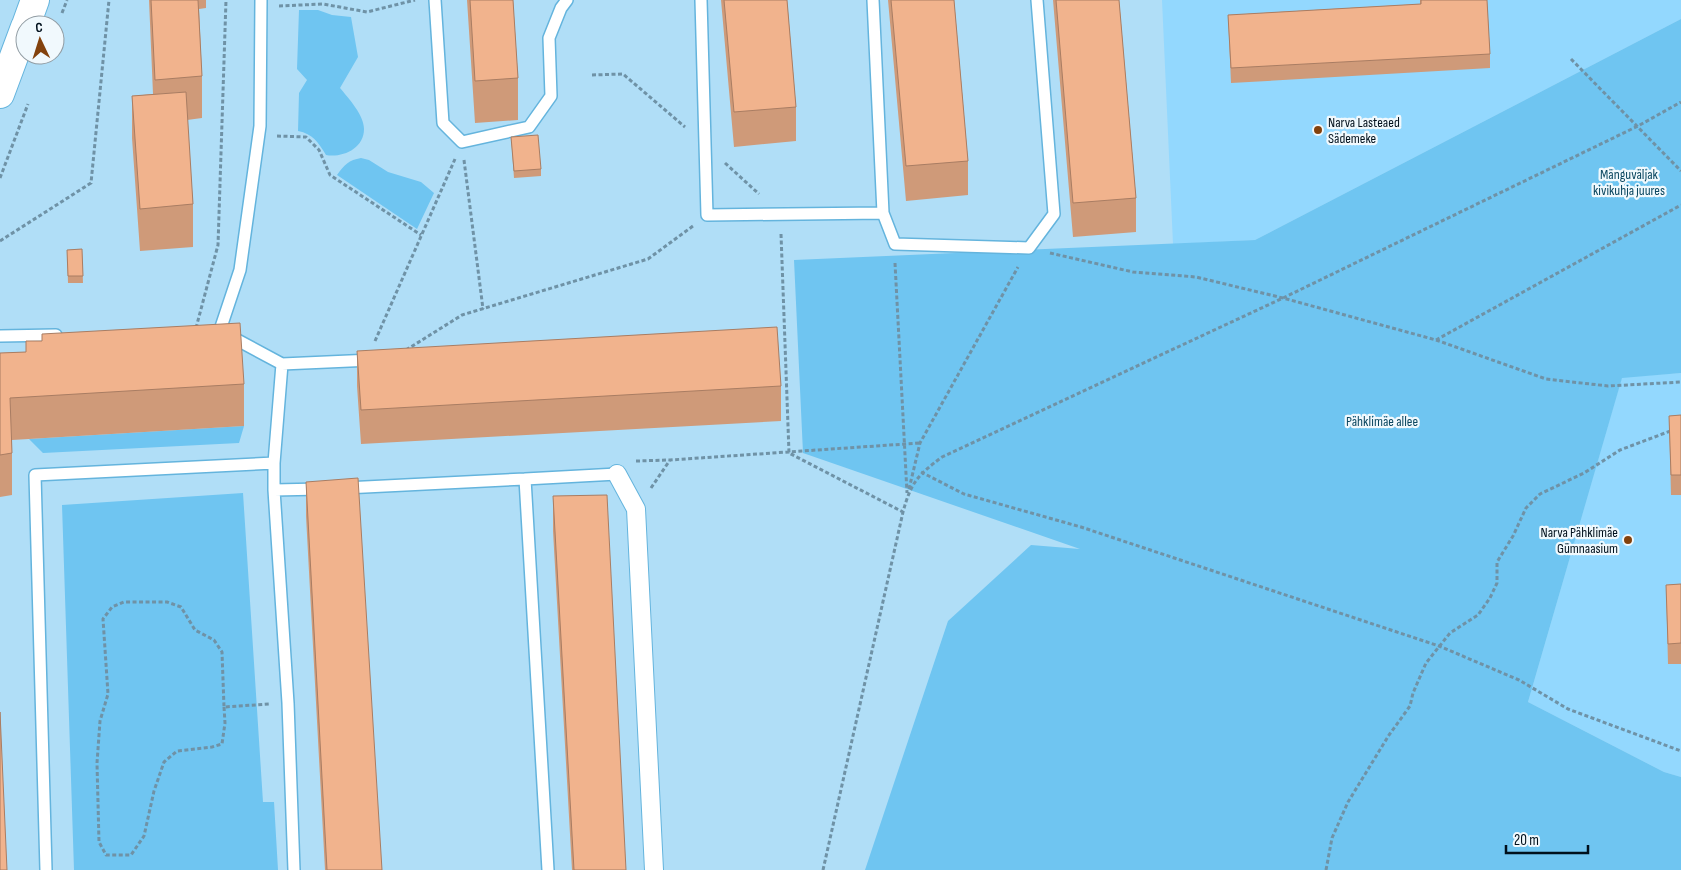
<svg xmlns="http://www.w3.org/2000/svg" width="1681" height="870" font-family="'Sofia Sans Condensed',sans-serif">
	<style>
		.built { fill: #93d8fe }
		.green { fill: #6fc5f1 }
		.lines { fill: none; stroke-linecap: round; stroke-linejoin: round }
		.service-casing { stroke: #64b4dd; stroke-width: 14 }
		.pedestrian-casing { stroke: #64b4dd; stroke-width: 20 }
		.secondary-casing { stroke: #64b4dd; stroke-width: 30 }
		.path { stroke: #6f92a6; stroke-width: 3; stroke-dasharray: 4 2.5; stroke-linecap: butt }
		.service { stroke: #fff; stroke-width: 11 }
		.pedestrian { stroke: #fff; stroke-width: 18 }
		.secondary { stroke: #fff; stroke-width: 28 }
		.wall { fill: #cf9a79 }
		.building { fill: #f1b38d; stroke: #a97d63 }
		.poi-dot { fill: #83420d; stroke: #f1f9fd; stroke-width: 2 }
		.labels { text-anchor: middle; stroke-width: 4.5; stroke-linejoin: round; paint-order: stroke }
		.poi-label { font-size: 14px; fill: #00101c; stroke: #f1f9fd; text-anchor: start }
		.park-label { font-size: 14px; fill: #0b4760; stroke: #f1f9fd }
	</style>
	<rect width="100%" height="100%" fill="#b0def7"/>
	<path class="built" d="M 1162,0 L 1681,0 L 1681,19 L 1255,240 L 1173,244 Z
		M 1681,373 L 1681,777 L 1664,772 L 1528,702 L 1622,377 Z"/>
	<path class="green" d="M 299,10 L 318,10 L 332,15 L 351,17 L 358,57 L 340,88 C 349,99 364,115 364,129 C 364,149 342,158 326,155 C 318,142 313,134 298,131 L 299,93 L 307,80 L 297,69 Z
		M 1681,19 L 1681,373 L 1622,378 L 1528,702 L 1664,772 L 1681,777 L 1681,870 L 865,870 L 948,621 L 1031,545 L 1080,549 L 803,453 L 794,260 L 1255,240 Z
		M 361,158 L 369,160 L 388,172 L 421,182 L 434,193 L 417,229 L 337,175 C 344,165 349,160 361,158 Z
		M 244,426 L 239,443 L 43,453 L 29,439 Z
		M 243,493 L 263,802 L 274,802 L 278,870 L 74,870 L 62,505 Z"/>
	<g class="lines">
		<g class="service-casing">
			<path id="service" d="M 435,0 L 443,123 L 462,142 L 529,127 L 551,96 L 549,38 L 561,8 L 567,0
				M 701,0 L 707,215 L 883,213 L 895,244 L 1029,248 L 1054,214 L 1037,0
				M 873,0 L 883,213
				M 220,330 L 240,270 L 260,126 L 261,0
				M 228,335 L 282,364 L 372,360
				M 0,336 L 56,335
				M 274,463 L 282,364
				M 525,479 L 617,474
				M 345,488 L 525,479 L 548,870
				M 274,490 L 288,703 L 294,870
				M 46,870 L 35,475 L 274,463 L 274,490 L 321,489"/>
		</g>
		<g class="pedestrian-casing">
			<path id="pedestrian" d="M 617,474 L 636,509 L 654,870"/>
		</g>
		<g class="secondary-casing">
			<path id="secondary" d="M 26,25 L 35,0
				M 0,94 L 25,27"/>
		</g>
		<path class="path" d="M 279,6 L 323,4 L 367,12 L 415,0
			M 62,13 L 67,0
			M 1571,59 L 1681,171
			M 592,75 L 623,74 L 685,127
			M 277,136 L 306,137 L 319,150 L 330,175 L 421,235
			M 464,160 L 483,309
			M 725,163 L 759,194
			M 0,178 L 28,104
			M 781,234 L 789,453 L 903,512
			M 0,241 L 91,183 L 109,0
			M 1050,253 L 1133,272 L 1196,277 L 1283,298 L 1436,340 L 1546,379 L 1608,386 L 1681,382
			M 895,263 L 907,493
			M 196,328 L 218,245 L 226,0
			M 1436,340 L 1681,205
			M 375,341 L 455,159
			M 406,350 L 462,315 L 648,259 L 693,226
			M 636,461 L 670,460
			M 921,472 L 964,494 L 1081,527 L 1439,646 L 1519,680 L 1568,709 L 1681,751
			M 651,488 L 670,460 L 920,443
			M 909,489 L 920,443 L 1018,267
			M 224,707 L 225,723 L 222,744 L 212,747 L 177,751 L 164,762 L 154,791 L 144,836 L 131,855 L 106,855 L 99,842 L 97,763 L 100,721 L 108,694 L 103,619 L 112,607 L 124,602 L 167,602 L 181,607 L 195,630 L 214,640 L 222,652 L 224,707 L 270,704
			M 823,870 L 903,512 C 911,482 918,475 942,457 L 1283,298 L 1638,126 L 1681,102
			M 1326,870 L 1332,838 L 1348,802 L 1389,735 L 1410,706 L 1413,693 L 1426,663 L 1450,633 L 1478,615 L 1490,598 L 1497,583 L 1497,562 L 1513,536 L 1526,508 L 1540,494 L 1584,473 L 1620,450 L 1681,427"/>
		<use href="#service" class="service"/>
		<use href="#pedestrian" class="pedestrian"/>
		<use href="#secondary" class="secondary"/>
	</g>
	<path class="wall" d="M 149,0 L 206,0 L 206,8 L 199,9 L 202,76 L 202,118 L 187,120 L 193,204 L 193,247 L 140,251 L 132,138 L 132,96 L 153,94 Z
		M 467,0 L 513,0 L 518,78 L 518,120 L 475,123 Z
		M 721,0 L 787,0 L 796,107 L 796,141 L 734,147 Z
		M 888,0 L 954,0 L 968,161 L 968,195 L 906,201 Z
		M 1053,0 L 1119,0 L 1136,198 L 1136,232 L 1073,237 Z
		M 1420,0 L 1487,0 L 1490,54 L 1490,68 L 1231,83 L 1228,15 L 1420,4 Z
		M 511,137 L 541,169 L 541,176 L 514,178 Z
		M 82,249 L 83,283 L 68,283 L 67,250 Z
		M 26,341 L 244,384 L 244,426 L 12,440 L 12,495 L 0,497 L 0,353 L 26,352 Z
		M 357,351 L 781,386 L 781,421 L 361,444 L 357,386 Z
		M 1681,415 L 1681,495 L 1671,495 L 1669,416 Z
		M 306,482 L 382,870 L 325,870 L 306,516 Z
		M 553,496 L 626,870 L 572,870 L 553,531 Z
		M 1681,584 L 1681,664 L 1668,664 L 1666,585 Z"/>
	<path class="building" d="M 151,0 L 198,0 L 202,76 L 155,80 Z
		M 470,0 L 513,0 L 518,78 L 475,81 Z
		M 724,0 L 787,0 L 796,107 L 734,112 Z
		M 891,0 L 954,0 L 968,161 L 906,166 Z
		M 1056,0 L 1119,0 L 1136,198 L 1073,203 Z
		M 1421,0 L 1487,0 L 1490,54 L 1231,68 L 1228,15 L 1421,4 Z
		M 186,92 L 193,204 L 140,209 L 132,96 Z
		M 538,135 L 541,169 L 514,171 L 511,137 Z
		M 82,249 L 83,276 L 68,276 L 67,250 Z
		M 240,323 L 244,384 L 10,398 L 12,453 L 0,455 L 0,353 L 26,352 L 26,341 L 42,341 L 42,334 Z
		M 777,327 L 781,386 L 361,410 L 357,351 Z
		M 1681,415 L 1681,475 L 1671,475 L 1669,416 Z
		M 358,478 L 382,870 L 327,870 L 306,482 Z
		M 607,495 L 626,870 L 574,870 L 553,496 Z
		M 1681,584 L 1681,643 L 1668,644 L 1666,585 Z
		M 0,712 L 7,870 L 0,870 Z"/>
	<g class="poi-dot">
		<circle cx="1318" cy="130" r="5"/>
		<circle cx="1628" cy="540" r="5"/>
	</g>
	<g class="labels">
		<g class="poi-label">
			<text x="1328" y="127">Narva Lasteaed<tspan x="1328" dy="16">Sädemeke</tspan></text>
			<text x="1618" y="537" text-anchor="end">Narva Pähklimäe<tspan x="1618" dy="16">Gümnaasium</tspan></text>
		</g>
		<g class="park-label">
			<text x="1629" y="179">Mänguväljak<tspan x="1629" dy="16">kivikuhja juures</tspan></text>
			<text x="1382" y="426">Pähklimäe allee</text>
		</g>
	</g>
	<g transform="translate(40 40) rotate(356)"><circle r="24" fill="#f1f9fd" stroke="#919ca3"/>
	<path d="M0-4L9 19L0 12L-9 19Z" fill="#83420d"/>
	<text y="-8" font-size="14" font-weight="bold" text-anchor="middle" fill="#00101c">С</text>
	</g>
	<path d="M1506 845v8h82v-8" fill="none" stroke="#00101c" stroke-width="2.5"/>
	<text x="1514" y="845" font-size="15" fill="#00101c" stroke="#f1f9fd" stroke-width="4" paint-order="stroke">20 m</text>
</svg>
